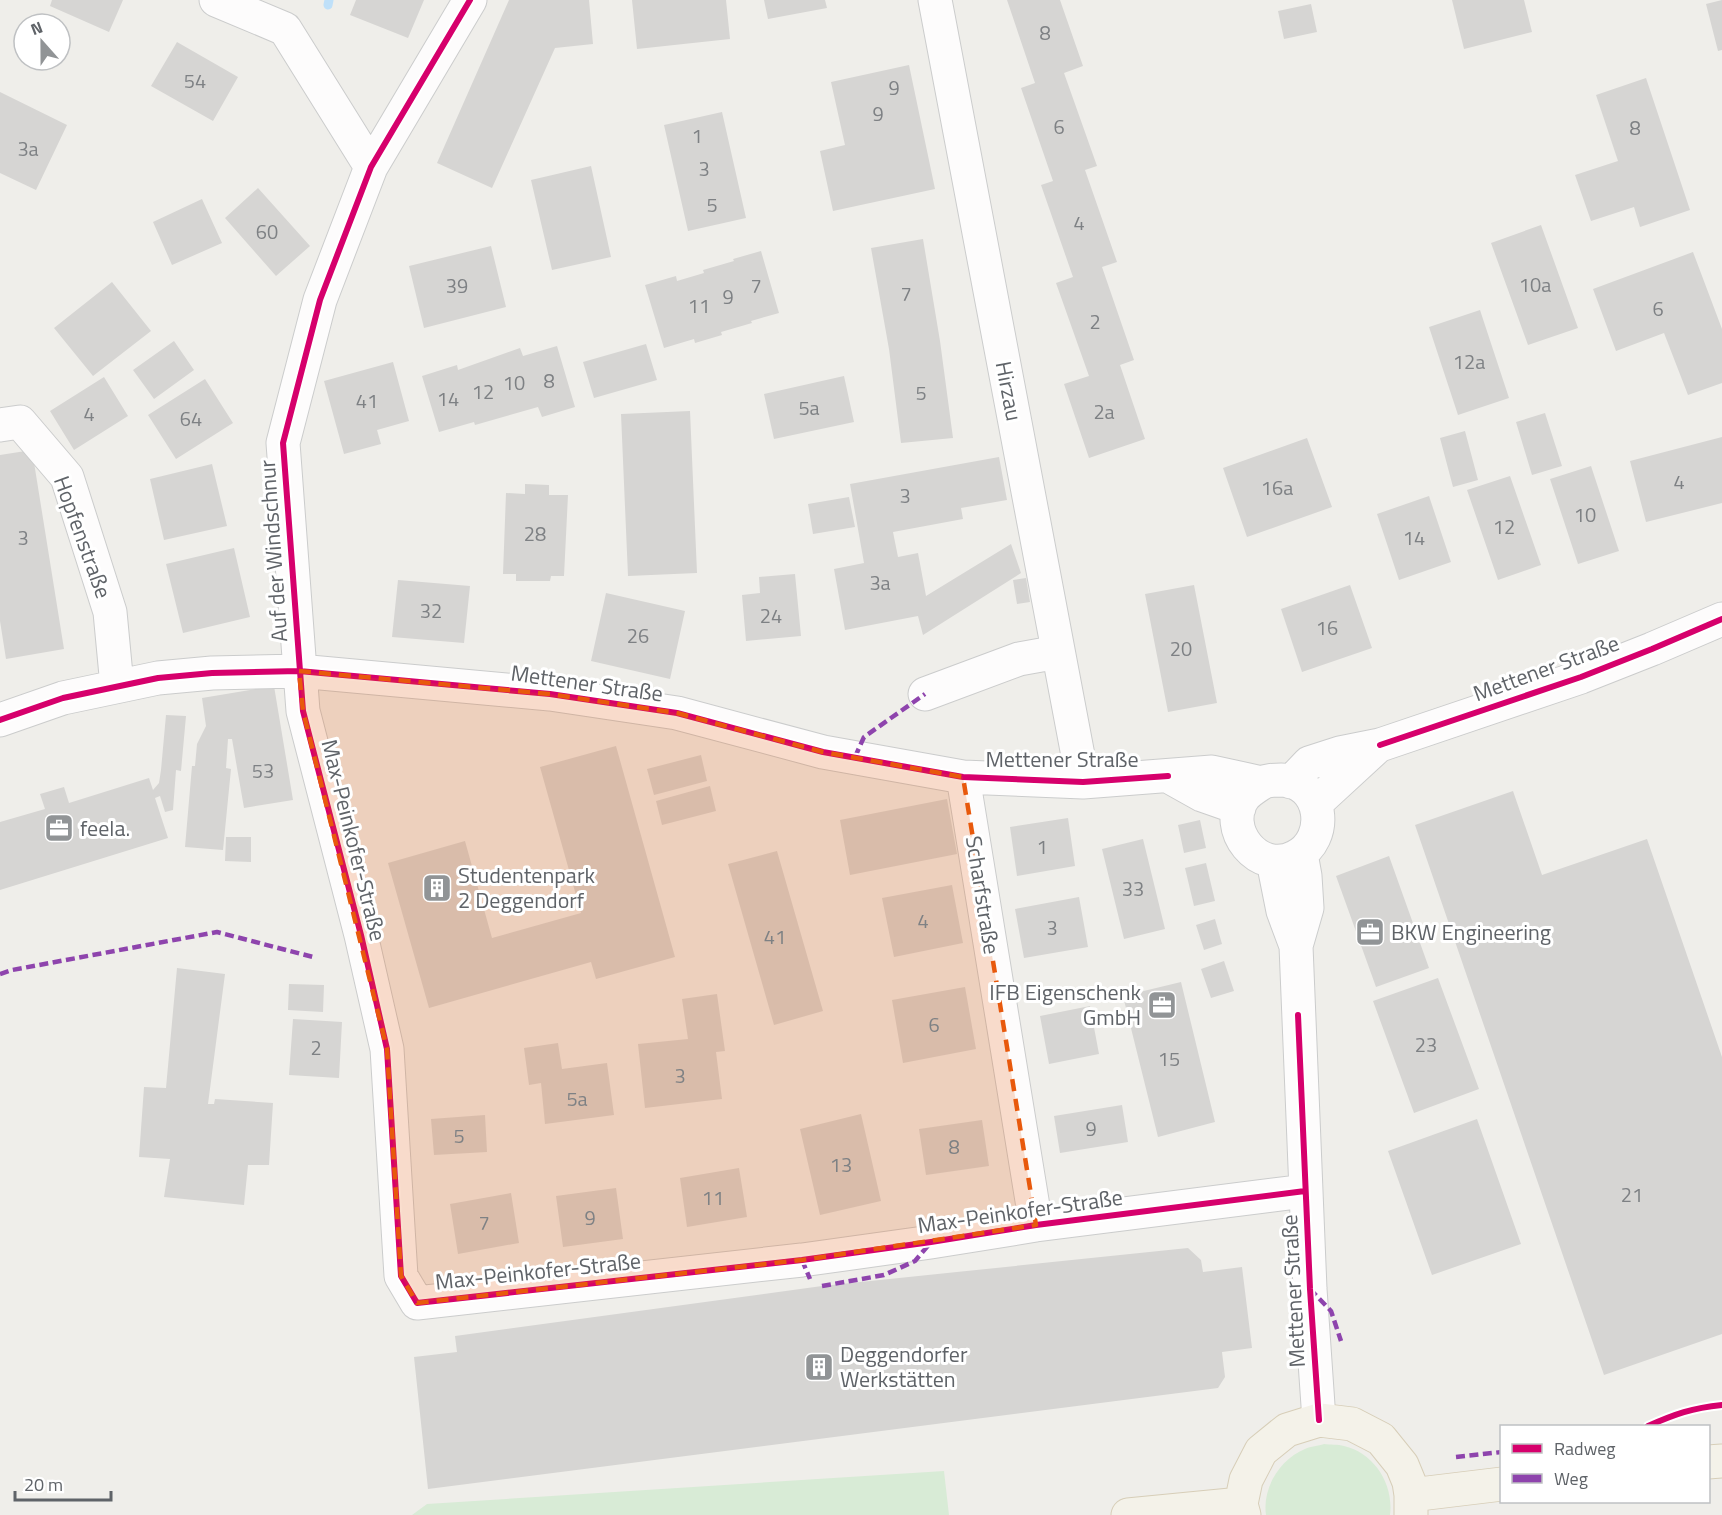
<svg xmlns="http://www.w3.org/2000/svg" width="1722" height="1515" font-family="'Titillium Web',sans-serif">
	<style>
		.green { fill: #d8ebd6 }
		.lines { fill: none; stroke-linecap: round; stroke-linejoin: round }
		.stream { stroke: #bfe0f9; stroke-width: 9 }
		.building { fill: #d6d5d3 }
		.minor-casing { stroke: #cbcccc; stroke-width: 35 }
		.major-casing { stroke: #d7ceb8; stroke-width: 35 }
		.minor { stroke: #fdfcfc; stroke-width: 33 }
		.major { stroke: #f4f2e9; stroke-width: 33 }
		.quiet { stroke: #8e44ad; stroke-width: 4.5; stroke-dasharray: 9 4.5; stroke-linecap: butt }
		.cycleway-casing { stroke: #fff; stroke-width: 10 }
		.cycleway { stroke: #d6006c; stroke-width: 6 }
		.marked { fill: #e8590c; fill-opacity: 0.2; stroke: #e8590c; stroke-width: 4.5; stroke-dasharray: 12 8; stroke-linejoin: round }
		.labels { text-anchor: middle; stroke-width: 6; stroke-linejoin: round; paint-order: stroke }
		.number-label { font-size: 20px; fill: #7e8184 }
		.street-label { font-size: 22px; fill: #5f6368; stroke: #fff }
		.poi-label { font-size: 22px; fill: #5f6368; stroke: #fff; text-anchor: start }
	</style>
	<rect width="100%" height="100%" fill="#efeeea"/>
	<path class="green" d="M 1324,1444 C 1330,1445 1338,1444 1344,1446 C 1374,1453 1394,1484 1390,1515 L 1266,1515 C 1262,1488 1280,1459 1305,1449 C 1311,1446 1318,1446 1324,1444 Z
		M 944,1471 L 949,1515 L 412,1515 L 427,1504 Z"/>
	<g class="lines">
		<path class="stream" d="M 328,5 L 329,0"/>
	</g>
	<path class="building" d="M 52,0 L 123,0 L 109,32 L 50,6 Z
		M 356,0 L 424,0 L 408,38 L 350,15 Z
		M 509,0 L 589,0 L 593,44 L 555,48 L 492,188 L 437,163 Z
		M 632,0 L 726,0 L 730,39 L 637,49 Z
		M 764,0 L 825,0 L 827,8 L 768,19 Z
		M 1007,0 L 1060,0 L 1083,66 L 1064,73 L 1097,166 L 1085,170 L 1117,262 L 1102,267 L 1134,360 L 1120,365 L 1145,439 L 1089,458 L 1064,384 L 1089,376 L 1056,283 L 1073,277 L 1041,185 L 1053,181 L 1021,88 L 1035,83 Z
		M 1452,0 L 1524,0 L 1532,32 L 1464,49 Z
		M 1722,0 L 1722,50 L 1718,51 L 1706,4 Z
		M 1311,4 L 1317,32 L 1284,39 L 1278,11 Z
		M 177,42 L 238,77 L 213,121 L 151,86 Z
		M 909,65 L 935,189 L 833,211 L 820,151 L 845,145 L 831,82 Z
		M 1646,78 L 1690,210 L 1640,227 L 1634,207 L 1591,221 L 1575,175 L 1618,161 L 1596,95 Z
		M 0,92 L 67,125 L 36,190 L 0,173 Z
		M 722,112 L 746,218 L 688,231 L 664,125 Z
		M 591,166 L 611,257 L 552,270 L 531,180 Z
		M 258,188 L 310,246 L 276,276 L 225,218 Z
		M 202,199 L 222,243 L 172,265 L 153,222 Z
		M 1541,225 L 1578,328 L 1528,345 L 1491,243 Z
		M 923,239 L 940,341 L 953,438 L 901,443 L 889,349 L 871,248 Z
		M 491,246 L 506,307 L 424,328 L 409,266 Z
		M 761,251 L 779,313 L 751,321 L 752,323 L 721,332 L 722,335 L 695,343 L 694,339 L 664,348 L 645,285 L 676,276 L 677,281 L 704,273 L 703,270 L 734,261 L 733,259 Z
		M 1693,252 L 1722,329 L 1722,383 L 1688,395 L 1664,333 L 1616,351 L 1593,289 Z
		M 112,282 L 151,331 L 93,376 L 54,328 Z
		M 1480,310 L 1509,398 L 1458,415 L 1429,327 Z
		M 174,341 L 194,370 L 154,399 L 133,370 Z
		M 646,344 L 657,380 L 594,398 L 583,362 Z
		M 557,346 L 575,407 L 542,417 L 538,407 L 475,425 L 474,422 L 439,432 L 422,376 L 457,365 L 458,370 L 520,348 L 523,356 Z
		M 393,362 L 409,421 L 377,430 L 381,444 L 344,454 L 324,381 Z
		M 844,376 L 854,422 L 774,439 L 764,394 Z
		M 104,377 L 128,416 L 74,450 L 50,411 Z
		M 205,379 L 233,423 L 176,459 L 148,415 Z
		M 690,411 L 697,573 L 628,576 L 621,414 Z
		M 1545,413 L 1562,466 L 1532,475 L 1516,422 Z
		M 1465,431 L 1478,480 L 1453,487 L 1440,438 Z
		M 1722,437 L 1722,503 L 1646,522 L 1630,461 Z
		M 1307,438 L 1332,507 L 1247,537 L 1223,468 Z
		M 32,450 L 64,649 L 6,659 L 0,621 L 0,455 Z
		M 999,457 L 1007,500 L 961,508 L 963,519 L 893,532 L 898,557 L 918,553 L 926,596 L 1011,544 L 1021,573 L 923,635 L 918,616 L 845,630 L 834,569 L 864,563 L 850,484 Z
		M 212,464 L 227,526 L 164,540 L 150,479 Z
		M 1591,466 L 1619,551 L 1578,564 L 1550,479 Z
		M 1510,476 L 1541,565 L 1498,580 L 1467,490 Z
		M 525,484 L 549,485 L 549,495 L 568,495 L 564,576 L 551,576 L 550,581 L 516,581 L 516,574 L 503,574 L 506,493 L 525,494 Z
		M 1429,496 L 1451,562 L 1399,580 L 1377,514 Z
		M 849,497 L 855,527 L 813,534 L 808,504 Z
		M 234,548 L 250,617 L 183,633 L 166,564 Z
		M 795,574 L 801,636 L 746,641 L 742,595 L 760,593 L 759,577 Z
		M 1026,578 L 1030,602 L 1017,604 L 1013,580 Z
		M 398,580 L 470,586 L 464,643 L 392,637 Z
		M 1194,585 L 1217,703 L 1168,712 L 1145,594 Z
		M 1350,585 L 1372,648 L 1302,672 L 1281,609 Z
		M 606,593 L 685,611 L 670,679 L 591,661 Z
		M 274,686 L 293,800 L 244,808 L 232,739 L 228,739 L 226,768 L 231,769 L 223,850 L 185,847 L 192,766 L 195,766 L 197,744 L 206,726 L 202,698 Z
		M 166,715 L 186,716 L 181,771 L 176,770 L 173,810 L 165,812 L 160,796 L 155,798 L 168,838 L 0,890 L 0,822 L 45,809 L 40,794 L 64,787 L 69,803 L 149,778 L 153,790 L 159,783 L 161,770 Z
		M 616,746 L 675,957 L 596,979 L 591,962 L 429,1008 L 388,863 L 465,841 L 492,938 L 581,913 L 540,767 Z
		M 701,755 L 707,781 L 654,795 L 647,769 Z
		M 710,786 L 716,811 L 662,825 L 656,801 Z
		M 1513,791 L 1542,875 L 1647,839 L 1722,1057 L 1722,1334 L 1604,1375 L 1415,825 Z
		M 947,799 L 957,854 L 850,875 L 840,820 Z
		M 1068,818 L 1075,866 L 1017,876 L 1010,827 Z
		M 1200,820 L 1206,848 L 1184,853 L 1178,825 Z
		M 226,837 L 251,837 L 251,862 L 225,861 Z
		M 1143,839 L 1165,929 L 1124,939 L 1102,849 Z
		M 777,851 L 823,1011 L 774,1025 L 728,864 Z
		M 1389,856 L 1429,968 L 1376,987 L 1336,876 Z
		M 1206,863 L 1215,901 L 1194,906 L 1185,868 Z
		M 952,885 L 963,943 L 894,957 L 882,898 Z
		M 1079,897 L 1088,947 L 1024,958 L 1015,909 Z
		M 1215,919 L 1222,944 L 1204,950 L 1196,925 Z
		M 1224,961 L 1234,991 L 1211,998 L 1201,969 Z
		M 177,968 L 225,974 L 208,1104 L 214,1104 L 215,1099 L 273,1103 L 269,1165 L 248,1165 L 244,1205 L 164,1197 L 170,1159 L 139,1157 L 144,1087 L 166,1088 Z
		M 1438,978 L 1479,1089 L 1414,1113 L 1373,1001 Z
		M 1181,982 L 1215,1122 L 1158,1137 L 1123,996 Z
		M 289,984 L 324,985 L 323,1012 L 288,1010 Z
		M 965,987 L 976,1049 L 903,1063 L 892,1000 Z
		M 717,994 L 725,1051 L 716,1052 L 722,1099 L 645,1108 L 638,1044 L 688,1039 L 682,999 Z
		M 1090,1006 L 1099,1054 L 1049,1064 L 1040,1016 Z
		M 293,1019 L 342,1022 L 339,1078 L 289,1075 Z
		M 558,1043 L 562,1069 L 607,1063 L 614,1115 L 545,1124 L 541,1083 L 529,1085 L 524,1048 Z
		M 1122,1105 L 1128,1142 L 1060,1153 L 1054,1116 Z
		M 861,1114 L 881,1201 L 820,1215 L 800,1129 Z
		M 485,1115 L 487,1152 L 434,1155 L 431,1119 Z
		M 1477,1119 L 1521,1244 L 1432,1275 L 1388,1151 Z
		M 982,1120 L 989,1166 L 926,1175 L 919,1129 Z
		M 739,1168 L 747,1217 L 687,1227 L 680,1178 Z
		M 616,1188 L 623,1239 L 563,1247 L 556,1196 Z
		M 511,1193 L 519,1243 L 458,1254 L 450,1204 Z
		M 1188,1248 L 1201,1260 L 1203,1272 L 1242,1267 L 1252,1348 L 1222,1352 L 1225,1377 L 1218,1388 L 428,1489 L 414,1357 L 457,1352 L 455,1336 L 822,1286 Z"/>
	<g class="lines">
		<g class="minor-casing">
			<path id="minor" d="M 216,0 L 285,29 L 371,167
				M 470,0 L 371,167 L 320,300 L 283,443 L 303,711 L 361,935 L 387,1049 L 401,1276 L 417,1303 L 802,1260 L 931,1242 L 1036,1225 L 1305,1191
				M 935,0 L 1083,782
				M 0,425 L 20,422 L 67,477 L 110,612 L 117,686
				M 925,694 L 1019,659 L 1058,652
				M 0,720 L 63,698 L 158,678 L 212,673 L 299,671 L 550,694 L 677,713 L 823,752 L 963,777 L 1083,782 L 1212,772 L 1262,783 C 1268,780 1274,780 1281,780 C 1323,781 1331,839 1295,857 C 1259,876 1221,829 1244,797 C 1249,791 1256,787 1262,783
				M 1168,776 L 1202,795 L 1239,808
				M 963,777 L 1036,1225
				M 1291,782 L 1309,763 L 1340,753 L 1380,745 L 1581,677 L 1652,649 L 1722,619
				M 1315,804 L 1378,746
				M 1273,861 L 1283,911 L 1296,946 L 1310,1289 L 1319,1420
				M 1296,946 L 1307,908 L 1305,876 L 1301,854"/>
		</g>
		<g class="major-casing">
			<path id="major" d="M 1708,1462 L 1722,1461
				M 1411,1495 L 1502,1484
				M 1128,1515 L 1241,1504
				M 1244,1515 L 1241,1504 L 1246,1480 L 1261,1451 L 1287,1430 L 1319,1420 L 1352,1424 L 1381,1439 L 1402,1465 L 1409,1482 L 1411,1495 L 1411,1515"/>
		</g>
		<use href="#minor" class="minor"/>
		<use href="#major" class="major"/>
		<path class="quiet" d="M 855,757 L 864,737 L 925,694
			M 0,974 L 12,970 L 217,932 L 313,957
			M 802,1260 L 810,1279
			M 822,1286 L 884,1275 L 915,1261 L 931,1242
			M 1310,1289 L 1331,1311 L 1341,1341
			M 1456,1457 L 1502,1452"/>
		<g class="cycleway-casing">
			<path id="cycleway" d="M 470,0 L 371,167 L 320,300 L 283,443 L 303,711 L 361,935 L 387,1049 L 401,1276 L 417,1303 L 802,1260 L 931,1242 L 1036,1225 L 1305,1191
				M 0,720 L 63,698 L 158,678 L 212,673 L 299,671 L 550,694 L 677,713 L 823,752 L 963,777 L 1083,782 L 1168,776
				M 1380,745 L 1581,677 L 1652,649 L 1722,619
				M 1298,1015 L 1310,1289 L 1319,1420
				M 1648,1426 C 1675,1414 1692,1408 1722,1405"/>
		</g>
		<use href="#cycleway" class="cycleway"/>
	</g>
	<path class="marked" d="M 299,671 L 550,694 L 677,713 L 823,752 L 963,777 L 1036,1225 L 802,1260 L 417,1303 L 401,1276 L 387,1049 L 303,711 Z"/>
	<defs>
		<g id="office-square" transform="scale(1.5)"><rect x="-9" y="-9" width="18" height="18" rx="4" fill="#919496" stroke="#fff"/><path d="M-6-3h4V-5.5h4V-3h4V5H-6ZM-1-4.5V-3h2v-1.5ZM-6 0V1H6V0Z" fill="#fff"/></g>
		<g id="building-square" transform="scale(1.5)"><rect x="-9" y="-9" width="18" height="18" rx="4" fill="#919496" stroke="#fff"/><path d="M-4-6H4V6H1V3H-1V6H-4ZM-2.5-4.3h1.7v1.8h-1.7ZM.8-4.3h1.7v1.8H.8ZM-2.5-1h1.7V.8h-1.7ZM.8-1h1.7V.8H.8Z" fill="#fff"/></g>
	</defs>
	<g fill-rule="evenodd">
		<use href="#office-square" x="59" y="828"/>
		<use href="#building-square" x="437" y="888"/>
		<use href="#office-square" x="1370" y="932"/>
		<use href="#office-square" x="1162" y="1005"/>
		<use href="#building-square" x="819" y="1367"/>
	</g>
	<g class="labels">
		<g class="number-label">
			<text x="1045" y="40">8</text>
			<text x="195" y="88">54</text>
			<text x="894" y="95">9</text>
			<text x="878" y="121">9</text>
			<text x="1059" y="134">6</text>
			<text x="1635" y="135">8</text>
			<text x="697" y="143">1</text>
			<text x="28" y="156">3a</text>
			<text x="704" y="176">3</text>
			<text x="712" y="212">5</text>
			<text x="1079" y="230">4</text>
			<text x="267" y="239">60</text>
			<text x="1535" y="292">10a</text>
			<text x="457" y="293">39</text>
			<text x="756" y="293">7</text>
			<text x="906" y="301">7</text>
			<text x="728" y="304">9</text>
			<text x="699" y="313">11</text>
			<text x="1658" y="316">6</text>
			<text x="1095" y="329">2</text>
			<text x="1469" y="369">12a</text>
			<text x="549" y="388">8</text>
			<text x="514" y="390">10</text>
			<text x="483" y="399">12</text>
			<text x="921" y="400">5</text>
			<text x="448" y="406">14</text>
			<text x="367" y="408">41</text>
			<text x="809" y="415">5a</text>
			<text x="1104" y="419">2a</text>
			<text x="89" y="421">4</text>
			<text x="191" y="426">64</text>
			<text x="1679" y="489">4</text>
			<text x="1277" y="495">16a</text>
			<text x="905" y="503">3</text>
			<text x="1585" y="522">10</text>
			<text x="1504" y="534">12</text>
			<text x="535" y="541">28</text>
			<text x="23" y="545">3</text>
			<text x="1414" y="545">14</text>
			<text x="880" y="590">3a</text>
			<text x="431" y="618">32</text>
			<text x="771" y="623">24</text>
			<text x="1327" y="635">16</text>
			<text x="638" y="643">26</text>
			<text x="1181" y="656">20</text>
			<text x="263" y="778">53</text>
			<text x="1042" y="854">1</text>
			<text x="1133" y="896">33</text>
			<text x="923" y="928">4</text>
			<text x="1052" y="935">3</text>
			<text x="775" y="944">41</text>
			<text x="934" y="1032">6</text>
			<text x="1426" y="1052">23</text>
			<text x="316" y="1055">2</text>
			<text x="1169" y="1066">15</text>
			<text x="680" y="1083">3</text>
			<text x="577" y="1106">5a</text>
			<text x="1091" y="1136">9</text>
			<text x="459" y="1143">5</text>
			<text x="954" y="1154">8</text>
			<text x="841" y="1172">13</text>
			<text x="1632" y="1202">21</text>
			<text x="713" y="1205">11</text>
			<text x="590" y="1225">9</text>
			<text x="484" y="1230">7</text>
		</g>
		<g class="street-label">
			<text transform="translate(1009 391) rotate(79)" y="8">Hirzau</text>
			<text transform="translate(83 537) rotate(70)" y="8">Hopfenstraße</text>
			<text transform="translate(273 551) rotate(-94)" y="8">Auf der Windschnur</text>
			<text transform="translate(1546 668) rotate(-20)" y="8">Mettener Straße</text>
			<text transform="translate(587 683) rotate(8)" y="8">Mettener Straße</text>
			<text x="1062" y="767">Mettener Straße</text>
			<text transform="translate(354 840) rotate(76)" y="8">Max-Peinkofer-Straße</text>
			<text transform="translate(983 895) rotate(81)" y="8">Scharfstraße</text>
			<text transform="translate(1020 1211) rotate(-8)" y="8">Max-Peinkofer-Straße</text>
			<text transform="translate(538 1271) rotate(-6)" y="8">Max-Peinkofer-Straße</text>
			<text transform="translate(1293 1291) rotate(-93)" y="8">Mettener Straße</text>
		</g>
		<g class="poi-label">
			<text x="80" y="836">feela.</text>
			<text x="458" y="883">Studentenpark<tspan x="458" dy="25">2 Deggendorf</tspan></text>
			<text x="1391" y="940">BKW Engineering</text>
			<text x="1141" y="1000" text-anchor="end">IFB Eigenschenk<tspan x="1141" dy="25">GmbH</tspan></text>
			<text x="840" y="1362">Deggendorfer<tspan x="840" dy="25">Werkstätten</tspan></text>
		</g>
	</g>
	<rect x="1500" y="1425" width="210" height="78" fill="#ffffff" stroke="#bfc1c3" stroke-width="1.5"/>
	<rect x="1512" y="1444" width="30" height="9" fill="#d6006c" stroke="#bfc1c3" stroke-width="1.5"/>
	<text x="1554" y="1455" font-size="18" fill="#5f6368">Radweg</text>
	<rect x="1512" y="1474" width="30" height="9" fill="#8e44ad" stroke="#bfc1c3" stroke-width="1.5"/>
	<text x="1554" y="1485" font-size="18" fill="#5f6368">Weg</text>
	<g transform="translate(42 42) rotate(339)"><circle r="28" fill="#ffffff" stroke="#bfc1c3" stroke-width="1.5"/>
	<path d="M0-4.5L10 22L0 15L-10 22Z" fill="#919496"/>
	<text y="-9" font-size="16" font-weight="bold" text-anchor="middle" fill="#5f6368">N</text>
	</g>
	<path d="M15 1491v9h96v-9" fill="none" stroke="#5f6368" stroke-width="3"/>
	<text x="24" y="1491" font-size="18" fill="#5f6368" stroke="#ffffff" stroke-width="4.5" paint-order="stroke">20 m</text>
</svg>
